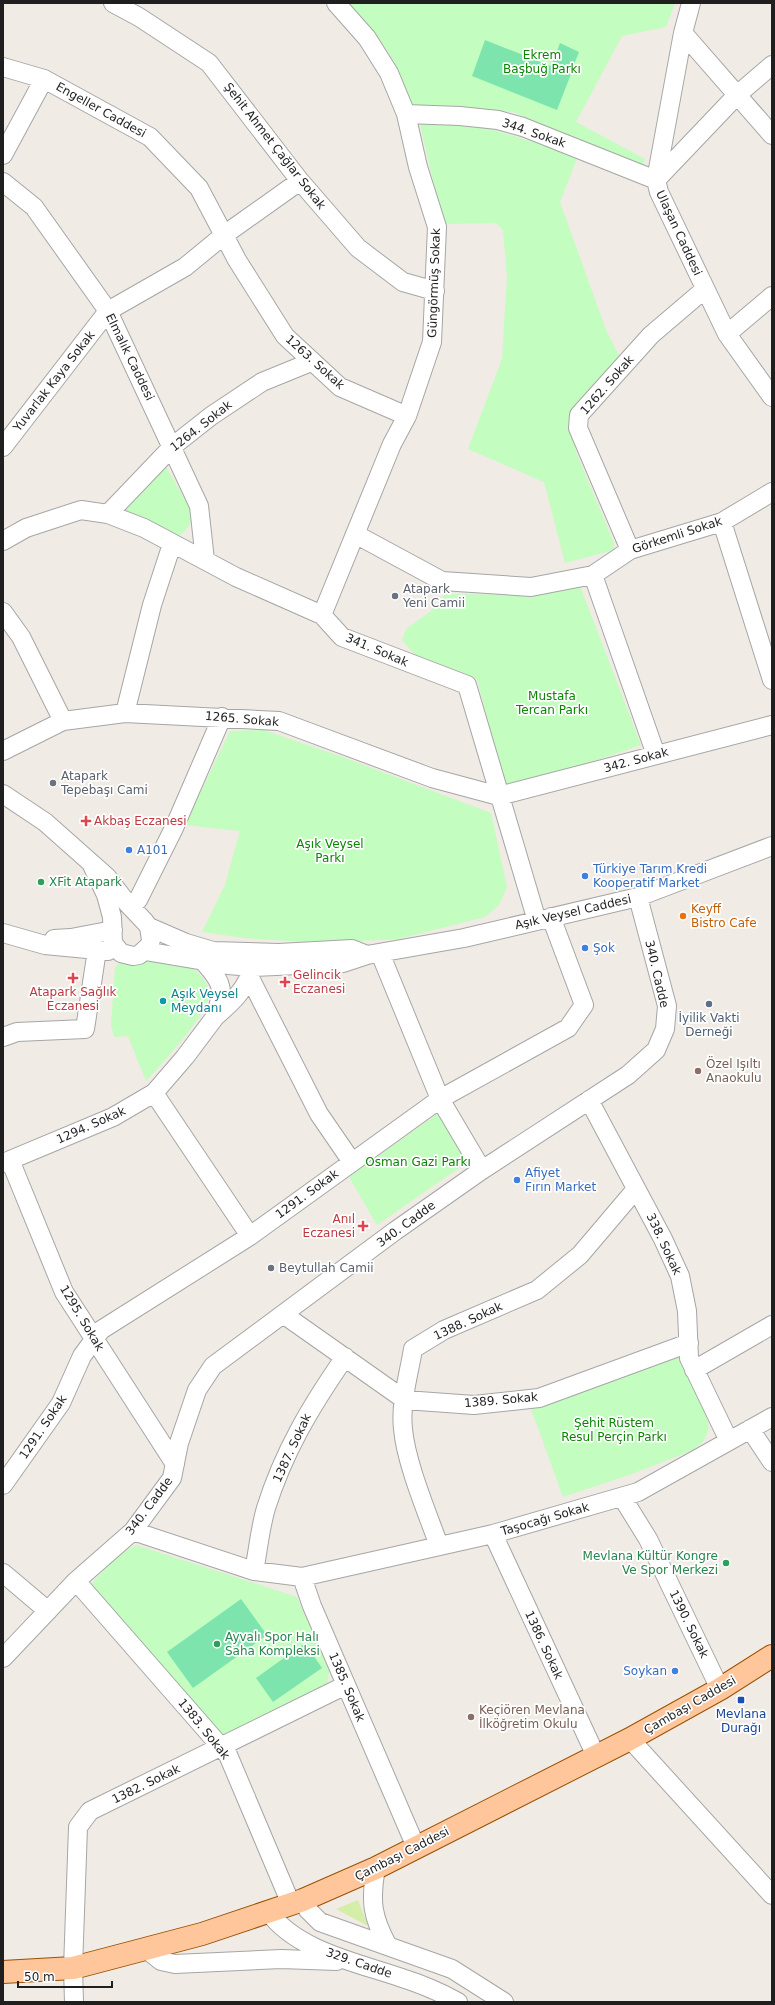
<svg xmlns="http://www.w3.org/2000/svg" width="775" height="2005" font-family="'DejaVu Sans',sans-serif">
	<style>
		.grass { fill: #d4eda7 }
		.park { fill: #c3fdbf }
		.pitch { fill: #7ee4ae }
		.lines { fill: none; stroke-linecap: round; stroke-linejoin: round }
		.minor-casing { stroke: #a6a6a6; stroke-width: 20 }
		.major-casing { stroke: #9a5100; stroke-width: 24 }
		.minor { stroke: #fff; stroke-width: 18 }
		.major { stroke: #ffc69b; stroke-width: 22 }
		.worship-dot { fill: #6b7280; stroke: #fff; stroke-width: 1.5 }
		.health-dot { fill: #e0444e; stroke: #fff; stroke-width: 1.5 }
		.shop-dot { fill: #3f7fe0; stroke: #fff; stroke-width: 1.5 }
		.leisure-dot { fill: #2e9e5b; stroke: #fff; stroke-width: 1.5 }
		.food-dot { fill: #e8710a; stroke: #fff; stroke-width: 1.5 }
		.culture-dot { fill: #0f9aa8; stroke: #fff; stroke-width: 1.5 }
		.service-dot { fill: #5c6f8a; stroke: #fff; stroke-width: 1.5 }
		.education-dot { fill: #8d6e63; stroke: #fff; stroke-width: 1.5 }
		.transit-dot { fill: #1a4fb4; stroke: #fff; stroke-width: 1.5 }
		.labels { text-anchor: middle; stroke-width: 3.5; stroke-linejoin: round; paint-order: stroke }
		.park-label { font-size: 12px; fill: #0c8505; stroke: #fff }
		.street-label { font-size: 12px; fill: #1f1f1f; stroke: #fff }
		.worship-label { font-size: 12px; fill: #5b616d; stroke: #fff; text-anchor: start }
		.health-label { font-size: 12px; fill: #be3a42; stroke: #fff; text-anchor: start }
		.shop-label { font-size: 12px; fill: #366cbe; stroke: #fff; text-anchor: start }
		.leisure-label { font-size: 12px; fill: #27864d; stroke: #fff; text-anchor: start }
		.food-label { font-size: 12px; fill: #c56008; stroke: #fff; text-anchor: start }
		.culture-label { font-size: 12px; fill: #0d838f; stroke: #fff; text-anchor: start }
		.service-label { font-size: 12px; fill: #4e5e75; stroke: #fff }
		.education-label { font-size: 12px; fill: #785e54; stroke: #fff; text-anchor: start }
		.transit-label { font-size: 12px; fill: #164399; stroke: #fff }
	</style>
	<rect width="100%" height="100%" fill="#f0ebe4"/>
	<path class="grass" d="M 358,1900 L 368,1926 L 336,1909 Z"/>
	<path class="park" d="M 343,3 L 675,3 L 666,27 L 622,36 L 576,122 L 645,159 L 642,168 L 513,112 L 414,107 L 410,103 L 395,63 L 381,41 Z
		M 419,121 L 475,124 L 578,156 L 560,202 L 606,330 L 621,359 L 570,424 L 576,452 L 614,543 L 614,550 L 565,563 L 544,482 L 468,449 L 502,359 L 507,277 L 503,230 L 496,223 L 443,224 Z
		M 163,462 L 193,513 C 191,524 187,530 179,536 L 125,511 Z
		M 580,586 L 641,745 L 506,791 L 477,679 L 415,655 L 402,640 L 406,629 L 430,612 L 445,594 C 494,595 531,594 580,586 Z
		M 263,730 L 337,755 L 491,813 L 507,887 L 499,905 L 485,917 L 398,939 L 321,943 L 244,938 L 202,932 L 225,885 L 240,831 L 185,825 L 230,731 Z
		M 146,959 C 155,961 189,965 194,969 C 201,975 210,986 209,995 C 208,1014 160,1066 146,1081 L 128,1036 L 114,1037 L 111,1025 L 115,968 L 121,960 Z
		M 437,1114 L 469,1161 L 377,1225 L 349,1177 Z
		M 678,1356 L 706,1415 L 709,1428 L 704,1441 L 693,1450 L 632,1474 L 563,1497 L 531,1409 Z
		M 136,1545 L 297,1597 L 329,1671 L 327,1686 L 222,1736 L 91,1584 L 121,1553 Z"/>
	<path class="pitch" d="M 485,40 L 571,74 L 557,110 L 472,76 Z
		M 560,43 L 579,52 L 571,72 L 552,64 Z
		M 241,1599 L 267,1635 L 193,1688 L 167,1652 Z
		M 305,1643 L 322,1668 L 273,1702 L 256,1678 Z"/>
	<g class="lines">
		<g class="minor-casing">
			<path id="minor" d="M 113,3 L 139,17 L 209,63 L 300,181 L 358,248 L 403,282 L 435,291
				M 691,3 L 683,33 L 656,180 L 659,192 L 727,334 L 772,397
				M 683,33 L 772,135
				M 3,67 L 44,79 L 150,137 L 199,188 L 237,260 L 285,336 L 340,387 L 407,416
				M 406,114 L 460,116 L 498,120 L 523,127 L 656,180 L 737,95 L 772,65
				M 3,155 L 44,79
				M 3,182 L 34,207 L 108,311 L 199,506 L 205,560
				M 727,334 L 772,296
				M 3,447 L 108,311 L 185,267 L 224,235 L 300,181
				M 108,514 L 173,446 L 211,416 L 262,382 L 311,362
				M 722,522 L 772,680
				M 355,534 L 442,581 L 531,587 L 593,575 L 630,550 L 722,522 L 772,492
				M 3,541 L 26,528 L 81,510 L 108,514 L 144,528 L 236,577 L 322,615 L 342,637 L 467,685 L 537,921
				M 630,550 L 578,428 L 579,415 L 651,335 L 705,289
				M 593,575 L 656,755
				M 3,612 L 21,637 L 63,721
				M 322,615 L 392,444 L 407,416 L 432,342 L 437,227 L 418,167 L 406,114 L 389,73 L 367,38 L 336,3
				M 125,713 L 152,605 L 172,544
				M 3,751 L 63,721 L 125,713 L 279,721 L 432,778 L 499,796 L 772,725
				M 3,794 L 45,822 L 107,877 L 127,903 L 145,922 L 149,927 L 151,940 L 149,946 L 139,955 L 133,956 L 121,953 L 113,943 L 112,917 L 106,895 L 92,865
				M 138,900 L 174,828 L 222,717
				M 149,927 L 186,943 L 213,951 L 279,953 L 352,949 L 367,955
				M 3,933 L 45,945 L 108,951
				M 54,939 L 71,938 L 113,930
				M 145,951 L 228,965 L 252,967 L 343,963 L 367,955 L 464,938 L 638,897 L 772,846
				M 380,953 L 440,1099 L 482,1170
				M 202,960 C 223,983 225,988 215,1017 C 231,1003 247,989 252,968
				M 250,978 L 319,1114 L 352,1162
				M 3,1037 L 17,1032 L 85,1029 L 97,950
				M 154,1093 L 250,1236
				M 589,1100 L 663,1239 L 680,1276 L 687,1311 L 689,1358 L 729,1441
				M 10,1160 L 64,1292 L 175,1464
				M 3,1163 L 113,1117 L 154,1093 L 185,1057 L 215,1017
				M 283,1314 L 405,1400 L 474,1405 L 539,1398 L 689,1343
				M 694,1370 L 772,1325
				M 750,1429 L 772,1462
				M 3,1485 L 61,1403 L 82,1356 L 101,1330 L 250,1236 L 440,1099 L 568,1028 L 584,1005 L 551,917
				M 622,1497 L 648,1539 L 720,1689
				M 133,1531 L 254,1571 L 302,1577 L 312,1606 L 416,1847
				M 493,1534 L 596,1756
				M 439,1546 C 427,1512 406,1463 403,1429 C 400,1403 409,1374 413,1349 L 444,1330 L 537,1290 L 580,1255 L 636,1189
				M 254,1571 C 258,1551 260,1528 266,1508 C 284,1451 311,1406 345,1357
				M 3,1573 L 48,1611
				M 302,1577 L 493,1534 L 638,1492 L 772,1417
				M 76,1581 L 228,1755 L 291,1904
				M 3,1658 L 76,1581 L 133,1531 L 172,1478 L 179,1443 L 197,1390 L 213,1366 L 395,1231 L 482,1170 L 628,1075 L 656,1050 L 665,1029 L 667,1006 L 638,897
				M 630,1739 L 772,1895
				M 376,1868 C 370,1901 372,1917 388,1946
				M 303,1900 L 308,1910 L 320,1922 L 452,1969 L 504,2002
				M 268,1911 C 296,1951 359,1963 402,1978 C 421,1984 440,1992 458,2002
				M 146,1949 L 161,1961 L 175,1964 L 281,1959 L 337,1961
				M 74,2002 L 73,1968 L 78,1827 L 90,1811 L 346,1685"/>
		</g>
		<g class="major-casing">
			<path id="major" d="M 3,1972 L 73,1968 L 202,1934 L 303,1900 L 376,1868 L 630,1739 L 720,1689 L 772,1656"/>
		</g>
		<use href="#minor" class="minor"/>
		<use href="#major" class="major"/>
	</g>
	<g class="worship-dot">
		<circle cx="395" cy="596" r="4"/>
		<circle cx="53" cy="783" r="4"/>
		<circle cx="271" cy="1268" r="4"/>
	</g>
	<g class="health-dot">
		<path d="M84 815h4v4h4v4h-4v4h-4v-4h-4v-4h4z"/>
		<path d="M71 972h4v4h4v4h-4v4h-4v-4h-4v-4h4z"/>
		<path d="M283 976h4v4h4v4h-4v4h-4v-4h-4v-4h4z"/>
		<path d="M361 1220h4v4h4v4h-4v4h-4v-4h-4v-4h4z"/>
	</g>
	<g class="shop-dot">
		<circle cx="129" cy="850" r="4"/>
		<circle cx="585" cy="876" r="4"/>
		<circle cx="585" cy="948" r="4"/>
		<circle cx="517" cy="1180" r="4"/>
		<circle cx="675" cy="1671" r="4"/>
	</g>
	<g class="leisure-dot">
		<circle cx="41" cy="882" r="4"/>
		<circle cx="726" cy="1563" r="4"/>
		<circle cx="217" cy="1644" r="4"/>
	</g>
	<circle class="food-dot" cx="683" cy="916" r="4"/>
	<circle class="culture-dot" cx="163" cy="1001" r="4"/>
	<circle class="service-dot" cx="709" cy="1004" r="4"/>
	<g class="education-dot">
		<circle cx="698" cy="1071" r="4"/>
		<circle cx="471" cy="1717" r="4"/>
	</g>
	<rect class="transit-dot" x="737" y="1696" width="8" height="8" rx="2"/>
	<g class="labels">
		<g class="park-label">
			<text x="542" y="59">Ekrem<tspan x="542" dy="14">Başbuğ Parkı</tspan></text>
			<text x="552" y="700">Mustafa<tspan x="552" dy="14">Tercan Parkı</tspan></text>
			<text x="330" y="848">Aşık Veysel<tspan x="330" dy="14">Parkı</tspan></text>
			<text x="418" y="1166">Osman Gazi Parkı</text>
			<text x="614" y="1427">Şehit Rüstem<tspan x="614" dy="14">Resul Perçin Parkı</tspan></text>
		</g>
		<g class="street-label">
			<text transform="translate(101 110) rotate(29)" y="4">Engeller Caddesi</text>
			<text transform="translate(534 133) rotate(19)" y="4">344. Sokak</text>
			<text transform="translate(275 146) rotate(52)" y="4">Şehit Ahmet Çağlar Sokak</text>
			<text transform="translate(679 233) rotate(65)" y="4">Ulaşan Caddesi</text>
			<text transform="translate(434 283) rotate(-88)" y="4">Güngörmüş Sokak</text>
			<text transform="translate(130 357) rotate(64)" y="4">Elmalık Caddesi</text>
			<text transform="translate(315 362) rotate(42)" y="4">1263. Sokak</text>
			<text transform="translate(54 381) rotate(-52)" y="4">Yuvarlak Kaya Sokak</text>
			<text transform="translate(607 385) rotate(-49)" y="4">1262. Sokak</text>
			<text transform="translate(201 426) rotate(-38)" y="4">1264. Sokak</text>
			<text transform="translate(677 535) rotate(-18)" y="4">Görkemli Sokak</text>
			<text transform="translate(377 650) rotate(23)" y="4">341. Sokak</text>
			<text transform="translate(242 719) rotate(5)" y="4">1265. Sokak</text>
			<text transform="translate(636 760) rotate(-15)" y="4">342. Sokak</text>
			<text transform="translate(573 912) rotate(-13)" y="4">Aşık Veysel Caddesi</text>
			<text transform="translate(657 974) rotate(77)" y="4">340. Cadde</text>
			<text transform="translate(91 1125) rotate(-24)" y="4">1294. Sokak</text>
			<text transform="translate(307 1194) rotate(-36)" y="4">1291. Sokak</text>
			<text transform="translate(406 1224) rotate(-36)" y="4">340. Cadde</text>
			<text transform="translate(664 1244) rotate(65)" y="4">338. Sokak</text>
			<text transform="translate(82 1318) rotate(59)" y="4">1295. Sokak</text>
			<text transform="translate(468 1321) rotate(-25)" y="4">1388. Sokak</text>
			<text transform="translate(501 1400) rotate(-5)" y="4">1389. Sokak</text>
			<text transform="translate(43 1427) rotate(-56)" y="4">1291. Sokak</text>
			<text transform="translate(292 1448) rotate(-65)" y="4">1387. Sokak</text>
			<text transform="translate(149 1506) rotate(-53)" y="4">340. Cadde</text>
			<text transform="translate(545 1519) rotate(-16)" y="4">Taşocağı Sokak</text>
			<text transform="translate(689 1624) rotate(64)" y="4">1390. Sokak</text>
			<text transform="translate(544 1645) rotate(65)" y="4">1386. Sokak</text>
			<text transform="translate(347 1687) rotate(67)" y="4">1385. Sokak</text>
			<text transform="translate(690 1705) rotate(-30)" y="4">Çambaşı Caddesi</text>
			<text transform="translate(204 1729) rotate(51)" y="4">1383. Sokak</text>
			<text transform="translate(146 1784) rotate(-26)" y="4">1382. Sokak</text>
			<text transform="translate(402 1854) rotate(-27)" y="4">Çambaşı Caddesi</text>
			<text transform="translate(359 1963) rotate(19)" y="4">329. Cadde</text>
		</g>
		<g class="worship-label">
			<text x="403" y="593">Atapark<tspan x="403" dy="14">Yeni Camii</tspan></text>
			<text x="61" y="780">Atapark<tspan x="61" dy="14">Tepebaşı Cami</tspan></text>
			<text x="279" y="1272">Beytullah Camii</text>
		</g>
		<g class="health-label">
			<text x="94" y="825">Akbaş Eczanesi</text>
			<text x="293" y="979">Gelincik<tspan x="293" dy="14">Eczanesi</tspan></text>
			<text x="73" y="996" text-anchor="middle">Atapark Sağlık<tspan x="73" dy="14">Eczanesi</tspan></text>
			<text x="355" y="1223" text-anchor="end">Anıl<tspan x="355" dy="14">Eczanesi</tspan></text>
		</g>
		<g class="shop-label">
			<text x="137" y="854">A101</text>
			<text x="593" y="873">Türkiye Tarım Kredi<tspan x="593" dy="14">Kooperatif Market</tspan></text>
			<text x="593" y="952">Şok</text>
			<text x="525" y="1177">Afiyet<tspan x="525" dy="14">Fırın Market</tspan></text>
			<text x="667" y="1675" text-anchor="end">Soykan</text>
		</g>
		<g class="leisure-label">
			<text x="49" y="886">XFit Atapark</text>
			<text x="718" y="1560" text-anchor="end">Mevlana Kültür Kongre<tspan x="718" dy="14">Ve Spor Merkezi</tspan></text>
			<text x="225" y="1641">Ayvalı Spor Halı<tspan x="225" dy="14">Saha Kompleksi</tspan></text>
		</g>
		<g class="food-label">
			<text x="691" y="913">Keyff<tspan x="691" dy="14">Bistro Cafe</tspan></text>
		</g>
		<g class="culture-label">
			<text x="171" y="998">Aşık Veysel<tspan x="171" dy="14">Meydanı</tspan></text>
		</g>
		<g class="service-label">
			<text x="709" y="1022">İyilik Vakti<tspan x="709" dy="14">Derneği</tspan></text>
		</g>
		<g class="education-label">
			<text x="706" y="1068">Özel Işıltı<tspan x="706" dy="14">Anaokulu</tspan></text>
			<text x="479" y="1714">Keçiören Mevlana<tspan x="479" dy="14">İlköğretim Okulu</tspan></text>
		</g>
		<g class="transit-label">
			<text x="741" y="1718">Mevlana<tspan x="741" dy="14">Durağı</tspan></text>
		</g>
	</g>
	<rect width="775" height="2005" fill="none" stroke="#1f1f1f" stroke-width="8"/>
	<path d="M18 1981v6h94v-6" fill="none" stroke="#1f1f1f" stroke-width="2"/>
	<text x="24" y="1981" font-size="12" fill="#1f1f1f" stroke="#ffffff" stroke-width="3" paint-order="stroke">50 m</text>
</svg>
